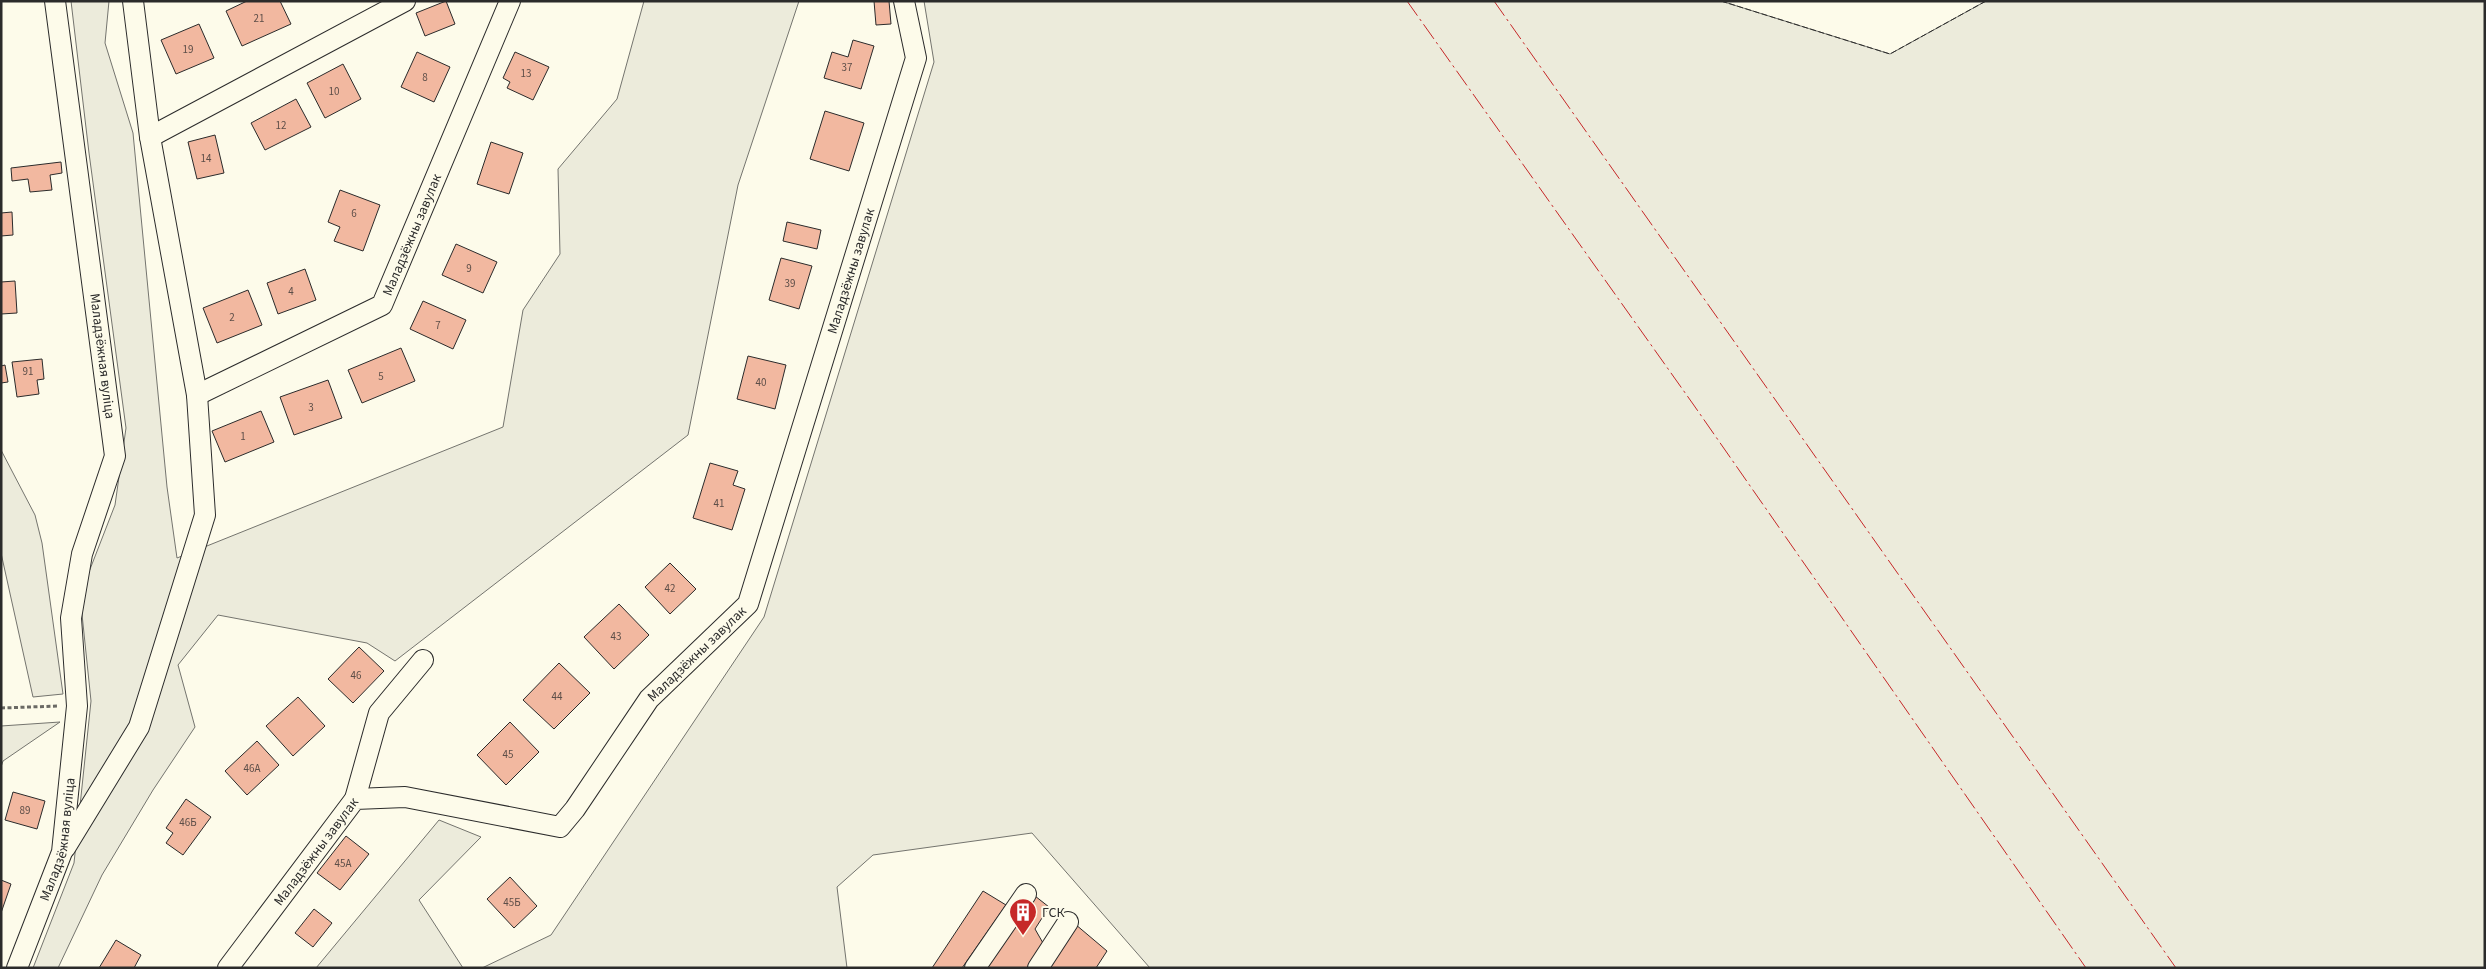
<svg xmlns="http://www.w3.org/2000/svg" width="2486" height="969" font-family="'Source Sans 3',sans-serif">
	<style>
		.green { fill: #ecebdb; stroke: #74746e }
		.building { fill: #f2b8a0; stroke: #2b2b2b }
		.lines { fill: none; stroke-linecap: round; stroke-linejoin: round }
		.minor-casing { stroke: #2b2b2b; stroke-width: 22 }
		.path { stroke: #6a6964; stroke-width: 3; stroke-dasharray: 4 2.5; stroke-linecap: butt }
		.minor { stroke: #fdfbea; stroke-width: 20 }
		.fence { stroke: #2b2b2b; stroke-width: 1; stroke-dasharray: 6 2.5; stroke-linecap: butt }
		.power { stroke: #c62828; stroke-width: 1; stroke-dasharray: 18 4 2.5 4; stroke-linecap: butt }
		.labels { text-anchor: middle; stroke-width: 4; stroke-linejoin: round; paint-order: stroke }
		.number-label { font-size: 11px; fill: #5d4e48 }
		.street-label { font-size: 14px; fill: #2b2b2b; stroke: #fdfbea }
		.poi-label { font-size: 14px; fill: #2b2b2b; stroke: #fdfbea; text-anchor: start }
	</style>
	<rect width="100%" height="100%" fill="#fdfbea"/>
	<path class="green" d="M 71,1 L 109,1 L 105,43 L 133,133 L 167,487 L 177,558 L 503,427 L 523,310 L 560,254 L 558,169 L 617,99 L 644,1 L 799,1 L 738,185 L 688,435 L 395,661 L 367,643 L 218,615 L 178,665 L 195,727 L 153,790 L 102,875 L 58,968 L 33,968 L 74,863 L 91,701 L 80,595 L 115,505 L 126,428 L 89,153 Z
		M 924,1 L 1721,1 L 1890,54 L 1986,1 L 2485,1 L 2485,968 L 1150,968 L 1032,833 L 873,855 L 837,887 L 847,968 L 482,968 L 551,935 L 764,617 L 934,62 Z
		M 1,450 L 35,515 L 42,543 L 63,694 L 33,697 L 1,553 Z
		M 60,722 L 3,761 L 1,767 L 1,726 Z
		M 439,820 L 481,837 L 419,900 L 463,968 L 316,968 Z"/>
	<path class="building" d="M 247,1 L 280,1 L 291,24 L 242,46 L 226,11 Z
		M 446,1 L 455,24 L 425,36 L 416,13 Z
		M 874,1 L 889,1 L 891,24 L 876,25 Z
		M 199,24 L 214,58 L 176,74 L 161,40 Z
		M 853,40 L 874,46 L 861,89 L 824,78 L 832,52 L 848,57 Z
		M 417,52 L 450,67 L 434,102 L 401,87 Z
		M 515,52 L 549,67 L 533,100 L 507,88 L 510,82 L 503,78 Z
		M 343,64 L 361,99 L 325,118 L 307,83 Z
		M 296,99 L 311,127 L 265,150 L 251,123 Z
		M 825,111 L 864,123 L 849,171 L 810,159 Z
		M 215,135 L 224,173 L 197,179 L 188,142 Z
		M 491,142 L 523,153 L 509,194 L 477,184 Z
		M 61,162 L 62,173 L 50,175 L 52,190 L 30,192 L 28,179 L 12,181 L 11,168 Z
		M 340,190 L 380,205 L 363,251 L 334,241 L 340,227 L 328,222 Z
		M 12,212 L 13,235 L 1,236 L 1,213 Z
		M 787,222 L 821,230 L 817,249 L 783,241 Z
		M 456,244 L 497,262 L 483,293 L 442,275 Z
		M 781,258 L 812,266 L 799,309 L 769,300 Z
		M 305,269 L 316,300 L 278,314 L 267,283 Z
		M 15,281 L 17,313 L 1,314 L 1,282 Z
		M 248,290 L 262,325 L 217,343 L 203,308 Z
		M 423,301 L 466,320 L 453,349 L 410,329 Z
		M 401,348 L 415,381 L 362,403 L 348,370 Z
		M 748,356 L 786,365 L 775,409 L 737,399 Z
		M 42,359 L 44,379 L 37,380 L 39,394 L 17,397 L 12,362 Z
		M 5,365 L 8,382 L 1,383 L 1,366 Z
		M 328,380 L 342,418 L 294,435 L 280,397 Z
		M 261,411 L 274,442 L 225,462 L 212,431 Z
		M 710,463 L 738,471 L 733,485 L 745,489 L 732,530 L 693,518 Z
		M 670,563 L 696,589 L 670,614 L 645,587 Z
		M 619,604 L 649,635 L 614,669 L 584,637 Z
		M 359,647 L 384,671 L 353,703 L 328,679 Z
		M 559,663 L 590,693 L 554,729 L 523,700 Z
		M 298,697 L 325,726 L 293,756 L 266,726 Z
		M 510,722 L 539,752 L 506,785 L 477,755 Z
		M 257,741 L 279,765 L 247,795 L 225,771 Z
		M 13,792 L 45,801 L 37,829 L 5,820 Z
		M 186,799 L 211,817 L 183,855 L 166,843 L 173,833 L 166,828 Z
		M 346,836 L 369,854 L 340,890 L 317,873 Z
		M 510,877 L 537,906 L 514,928 L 487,899 Z
		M 1,880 L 11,884 L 1,913 Z
		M 983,891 L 1006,905 L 962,968 L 932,968 Z
		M 1035,896 L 1049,907 L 1035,929 L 1043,943 L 1027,968 L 984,968 Z
		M 314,909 L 332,923 L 313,947 L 295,933 Z
		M 1075,924 L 1107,951 L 1096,968 L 1047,968 Z
		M 116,940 L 141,955 L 134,968 L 99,968 Z"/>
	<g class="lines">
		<g class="minor-casing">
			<g id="minor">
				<path d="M 150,137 L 405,1"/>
				<path id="s1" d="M 197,395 L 382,305 L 510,1"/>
				<path d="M 355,799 L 379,713 L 423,660"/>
				<path d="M 65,848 L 139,727 L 205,515 L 197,395 L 150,137 L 133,1"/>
				<path id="s2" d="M 17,968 L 62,852 L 77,706 L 71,618 L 82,554 L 115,456 L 55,1"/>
				<path id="s3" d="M 228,968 L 355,799 L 405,797 L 560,827 L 575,809 L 649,699 L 748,604 L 916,58 L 904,1"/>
				<path d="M 975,968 L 1026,894"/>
				<path d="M 1038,968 L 1068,922"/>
			</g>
		</g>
		<path class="path" d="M 1,708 L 58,706"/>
		<use href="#minor" class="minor"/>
		<path class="fence" d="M 1721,1 L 1890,54 L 1986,1"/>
		<path class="power" d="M 1407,1 L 1693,404 L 2086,968
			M 1494,1 L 2176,968"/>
	</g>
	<defs>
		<g id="building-pin" transform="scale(1.4375)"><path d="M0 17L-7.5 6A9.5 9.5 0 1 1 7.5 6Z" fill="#c62828" stroke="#fdfbea"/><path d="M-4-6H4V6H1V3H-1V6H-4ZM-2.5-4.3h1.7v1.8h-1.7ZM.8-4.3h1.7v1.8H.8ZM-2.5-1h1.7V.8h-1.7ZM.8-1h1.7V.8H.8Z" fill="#fff"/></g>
	</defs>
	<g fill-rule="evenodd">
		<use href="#building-pin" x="1023" y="912"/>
	</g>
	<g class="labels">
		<g class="number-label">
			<text x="259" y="22">21</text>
			<text x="188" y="53">19</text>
			<text x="847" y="71">37</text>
			<text x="526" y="77">13</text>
			<text x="425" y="81">8</text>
			<text x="334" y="95">10</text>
			<text x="281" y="129">12</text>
			<text x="206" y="162">14</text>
			<text x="354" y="217">6</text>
			<text x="469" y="272">9</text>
			<text x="790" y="287">39</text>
			<text x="291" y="295">4</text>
			<text x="232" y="321">2</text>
			<text x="438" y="329">7</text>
			<text x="28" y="375">91</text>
			<text x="381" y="380">5</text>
			<text x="761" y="386">40</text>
			<text x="311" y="411">3</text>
			<text x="243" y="440">1</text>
			<text x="719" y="507">41</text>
			<text x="670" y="592">42</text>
			<text x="616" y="640">43</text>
			<text x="356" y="679">46</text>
			<text x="557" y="700">44</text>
			<text x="508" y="758">45</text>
			<text x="252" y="772">46А</text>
			<text x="25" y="814">89</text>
			<text x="188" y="826">46Б</text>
			<text x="343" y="867">45А</text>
			<text x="512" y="906">45Б</text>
		</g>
		<g class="street-label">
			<text dy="5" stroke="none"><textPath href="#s1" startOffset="282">Маладзёжны завулак</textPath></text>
			<text dy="5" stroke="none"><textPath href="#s3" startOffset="1061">Маладзёжны завулак</textPath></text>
			<text transform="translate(103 356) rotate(83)" y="5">Маладзёжная вуліца</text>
			<text dy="5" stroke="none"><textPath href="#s3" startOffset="641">Маладзёжны завулак</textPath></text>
			<text dy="5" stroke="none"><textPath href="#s2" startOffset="136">Маладзёжная вуліца</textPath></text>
			<text dy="5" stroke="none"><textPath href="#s3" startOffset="146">Маладзёжны завулак</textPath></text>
		</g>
		<g class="poi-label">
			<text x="1042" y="917">ГСК</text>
		</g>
	</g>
	<rect width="2486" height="969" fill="none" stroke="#2b2b2b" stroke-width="5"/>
</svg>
